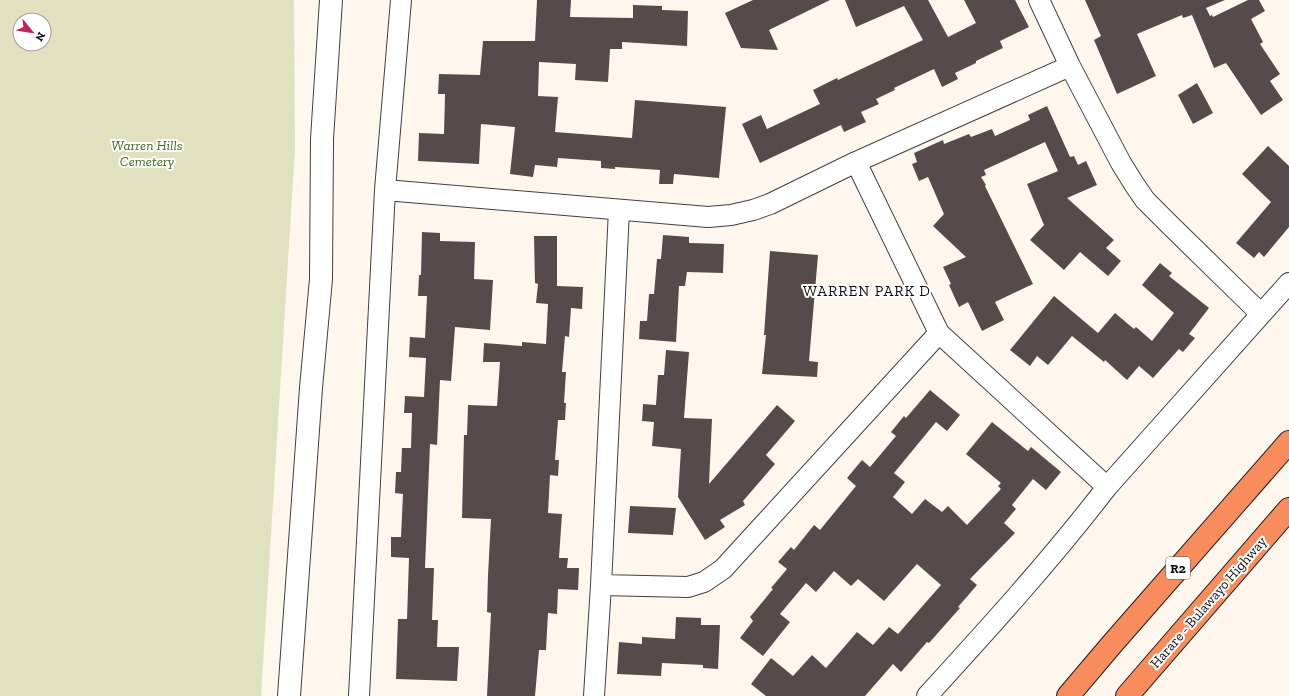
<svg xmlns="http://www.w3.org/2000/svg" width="1289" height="696" font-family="'Zilla Slab',serif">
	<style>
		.cemetery { fill: #e0e1bf; fill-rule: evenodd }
		.building { fill: #564b4a }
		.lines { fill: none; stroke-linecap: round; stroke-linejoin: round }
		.minor-casing { stroke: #404040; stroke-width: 22 }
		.tertiary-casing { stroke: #404040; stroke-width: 24 }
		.trunk-casing { stroke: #1e1e1e; stroke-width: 24 }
		.minor { stroke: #fff; stroke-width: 20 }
		.tertiary { stroke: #fff; stroke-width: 22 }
		.trunk { stroke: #f88c5c; stroke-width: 22 }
		.labels { text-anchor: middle; stroke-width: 4; stroke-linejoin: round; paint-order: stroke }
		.shield { fill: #fff; stroke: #565656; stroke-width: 1 }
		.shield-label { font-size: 13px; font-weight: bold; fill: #0d0d0d }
		.park-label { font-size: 14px; font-style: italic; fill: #41661d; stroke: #fff }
		.street-label { font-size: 14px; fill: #0d0d0d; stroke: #fff }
		.neighbourhood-label { font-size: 15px; letter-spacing: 1px; fill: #0d0d0d; stroke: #fff }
	</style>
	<rect width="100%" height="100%" fill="#fff7ee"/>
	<path class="cemetery" d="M 0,0 L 294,0 L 295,149 L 261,696 L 0,696 ZM 20,20 L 44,20 L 44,44 L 20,44 Z"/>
	<path class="building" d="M 537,0 L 571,0 L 570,17 L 633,18 L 633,5 L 662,6 L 662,10 L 688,11 L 687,46 L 622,42 L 622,49 L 610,49 L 608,82 L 575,80 L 576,64 L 539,62 L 538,96 L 558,97 L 555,132 L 632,138 L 635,100 L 726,107 L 719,178 L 674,174 L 673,184 L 659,184 L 660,170 L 615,167 L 615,169 L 601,168 L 601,161 L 558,158 L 557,167 L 535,165 L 533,177 L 510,174 L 515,127 L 481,124 L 479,164 L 418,161 L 419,133 L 444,134 L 445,94 L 438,94 L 439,74 L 480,75 L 483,41 L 535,41 Z
		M 753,0 L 830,0 L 769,30 L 778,50 L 741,48 L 725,13 Z
		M 845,0 L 928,0 L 948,37 L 976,23 L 964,0 L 1015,0 L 1029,27 L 1000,41 L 1003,48 L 976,61 L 976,63 L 955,73 L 958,79 L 942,87 L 934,69 L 894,88 L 895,90 L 876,99 L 879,104 L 861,112 L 866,122 L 844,132 L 841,125 L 760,163 L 742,124 L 761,115 L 767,129 L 820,104 L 813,90 L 837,78 L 838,80 L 923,40 L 904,6 L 856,27 Z
		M 1085,0 L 1225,0 L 1206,8 L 1210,16 L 1212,15 L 1213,17 L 1248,0 L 1259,0 L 1265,11 L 1251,19 L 1263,42 L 1260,44 L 1280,74 L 1270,81 L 1283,100 L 1261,115 L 1226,63 L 1214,68 L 1192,15 L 1183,18 L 1182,15 L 1137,34 L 1156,76 L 1117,94 L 1094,40 L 1101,36 Z
		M 1197,83 L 1213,113 L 1193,124 L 1178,95 Z
		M 1047,106 L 1070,157 L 1074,156 L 1078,165 L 1086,161 L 1097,185 L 1067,198 L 1114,240 L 1106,248 L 1121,261 L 1108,276 L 1080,252 L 1064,270 L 1030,240 L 1044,225 L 1027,184 L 1058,171 L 1045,142 L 984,170 L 986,175 L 981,177 L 986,185 L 985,186 L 1033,284 L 995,302 L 1004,320 L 982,331 L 968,302 L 959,307 L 949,285 L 951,284 L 943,267 L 966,257 L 933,226 L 944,214 L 928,177 L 919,181 L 912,164 L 917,162 L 914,153 L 943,140 L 944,144 L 969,134 L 971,137 L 992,129 L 995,136 L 1030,120 L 1028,115 Z
		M 1268,146 L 1289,166 L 1289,227 L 1264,257 L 1259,252 L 1254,258 L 1236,243 L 1271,202 L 1242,174 Z
		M 422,232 L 440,233 L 440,241 L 475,242 L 474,279 L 493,280 L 490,330 L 455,327 L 451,381 L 440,380 L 437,445 L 430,444 L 425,568 L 434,568 L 432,620 L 438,620 L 437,647 L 459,647 L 457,681 L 396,679 L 398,619 L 407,619 L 409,558 L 391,557 L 391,537 L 401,537 L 403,494 L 395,493 L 396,472 L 401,472 L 402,448 L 411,448 L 412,413 L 404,413 L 405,396 L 424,397 L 426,358 L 409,357 L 410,337 L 425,338 L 427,296 L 418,296 L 419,275 L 421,275 Z
		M 663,235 L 689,237 L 689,243 L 724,244 L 723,273 L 687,272 L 685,286 L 679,286 L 676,342 L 639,339 L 640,321 L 647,321 L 649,294 L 654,294 L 657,259 L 661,259 Z
		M 534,236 L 557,236 L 557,286 L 583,287 L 582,309 L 571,308 L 569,337 L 565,336 L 562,372 L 566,372 L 564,403 L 566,403 L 565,420 L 558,420 L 555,460 L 559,460 L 558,476 L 550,475 L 548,513 L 562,514 L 559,558 L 568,558 L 567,568 L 579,568 L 578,590 L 558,589 L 557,614 L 548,613 L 546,650 L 539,650 L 535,696 L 487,696 L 491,613 L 487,612 L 488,575 L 491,519 L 462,518 L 464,435 L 467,435 L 468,405 L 497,406 L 500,362 L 483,362 L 484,343 L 522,346 L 522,342 L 546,344 L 548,304 L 536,303 L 538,284 L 535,283 Z
		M 770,251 L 818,255 L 809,361 L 818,362 L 817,377 L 762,374 L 766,335 L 764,335 Z
		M 1160,263 L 1172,273 L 1169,276 L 1209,308 L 1189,334 L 1195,338 L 1183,352 L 1179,349 L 1153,378 L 1139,366 L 1127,380 L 1105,360 L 1104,362 L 1072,336 L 1048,365 L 1037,356 L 1030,366 L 1010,350 L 1054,296 L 1098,333 L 1115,313 L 1134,329 L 1136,327 L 1152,341 L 1174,313 L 1142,285 Z
		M 666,350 L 689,352 L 684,418 L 712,419 L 709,484 L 777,405 L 795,421 L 766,455 L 775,464 L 743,501 L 745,505 L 720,520 L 725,527 L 705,540 L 678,497 L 681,449 L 652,446 L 654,422 L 642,421 L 643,404 L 656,405 L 658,375 L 664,375 Z
		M 930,390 L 960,415 L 947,431 L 936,422 L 894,473 L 905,482 L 893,497 L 912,514 L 925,499 L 942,512 L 948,506 L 967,525 L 1001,489 L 998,486 L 1001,483 L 966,454 L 992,422 L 1028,451 L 1031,447 L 1061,472 L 1046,490 L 1033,479 L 1012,505 L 1016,509 L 1004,523 L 1015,533 L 970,579 L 977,585 L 958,607 L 960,608 L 929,643 L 927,642 L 901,672 L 893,664 L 865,696 L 766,696 L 751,684 L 771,658 L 793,676 L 812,655 L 826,668 L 857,632 L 873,645 L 889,627 L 898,634 L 941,585 L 917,564 L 884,601 L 858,579 L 851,586 L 834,571 L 816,592 L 806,583 L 780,614 L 790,622 L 763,656 L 740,638 L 753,621 L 750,617 L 773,589 L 771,588 L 787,569 L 778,562 L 791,547 L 794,550 L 814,525 L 820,530 L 856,486 L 847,478 L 862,460 L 870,467 L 896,436 L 891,432 L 904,416 L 906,418 Z
		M 630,506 L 676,508 L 673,535 L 628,533 Z
		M 676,617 L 701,618 L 701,625 L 720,625 L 718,669 L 703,668 L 703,665 L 662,663 L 661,676 L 617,674 L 619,642 L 642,644 L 642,637 L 675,639 Z"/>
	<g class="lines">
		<g class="minor-casing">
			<path id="minor" d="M 1039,0 L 1070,66 L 1121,163 L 1134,184 L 1145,200 L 1170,225 L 1261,314
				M 856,162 L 939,333 L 1107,487
				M 385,190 L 708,217 L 731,215 L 753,210 L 770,204 L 856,162 L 1070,66
				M 601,585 L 619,210
				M 359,696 L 385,190 L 401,0
				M 594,696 L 601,585 L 688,587 L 704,582 L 723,569 L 939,333
				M 927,696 C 989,628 1051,560 1107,487 L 1289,283"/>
		</g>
		<g class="tertiary-casing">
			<path id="tertiary" d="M 289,696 L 311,388 L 321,279 L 322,139 L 331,0"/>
		</g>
		<g class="trunk-casing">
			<path id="trunk" d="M 1068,696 L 1113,643 L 1289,442
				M 1127,696 L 1289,509"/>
		</g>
		<use href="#minor" class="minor"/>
		<use href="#tertiary" class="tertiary"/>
		<use href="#trunk" class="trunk"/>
	</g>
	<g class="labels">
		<rect class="shield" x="1166" y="557" width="24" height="22" rx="3"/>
		<g class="shield-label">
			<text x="1178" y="573">R2</text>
		</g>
		<g class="park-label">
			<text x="147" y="150">Warren Hills<tspan x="147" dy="16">Cemetery</tspan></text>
		</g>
		<g class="street-label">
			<text transform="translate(1208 602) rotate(-49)" y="5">Harare - Bulawayo Highway</text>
		</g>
		<g class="neighbourhood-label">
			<text x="867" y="296">WARREN PARK D</text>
		</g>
	</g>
	<g transform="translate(32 32) rotate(120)"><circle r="19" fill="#ffffff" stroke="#9e9e9e"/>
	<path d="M0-3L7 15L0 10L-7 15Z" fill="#bf2458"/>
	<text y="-6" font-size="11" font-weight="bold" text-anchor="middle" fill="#0d0d0d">N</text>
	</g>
</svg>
